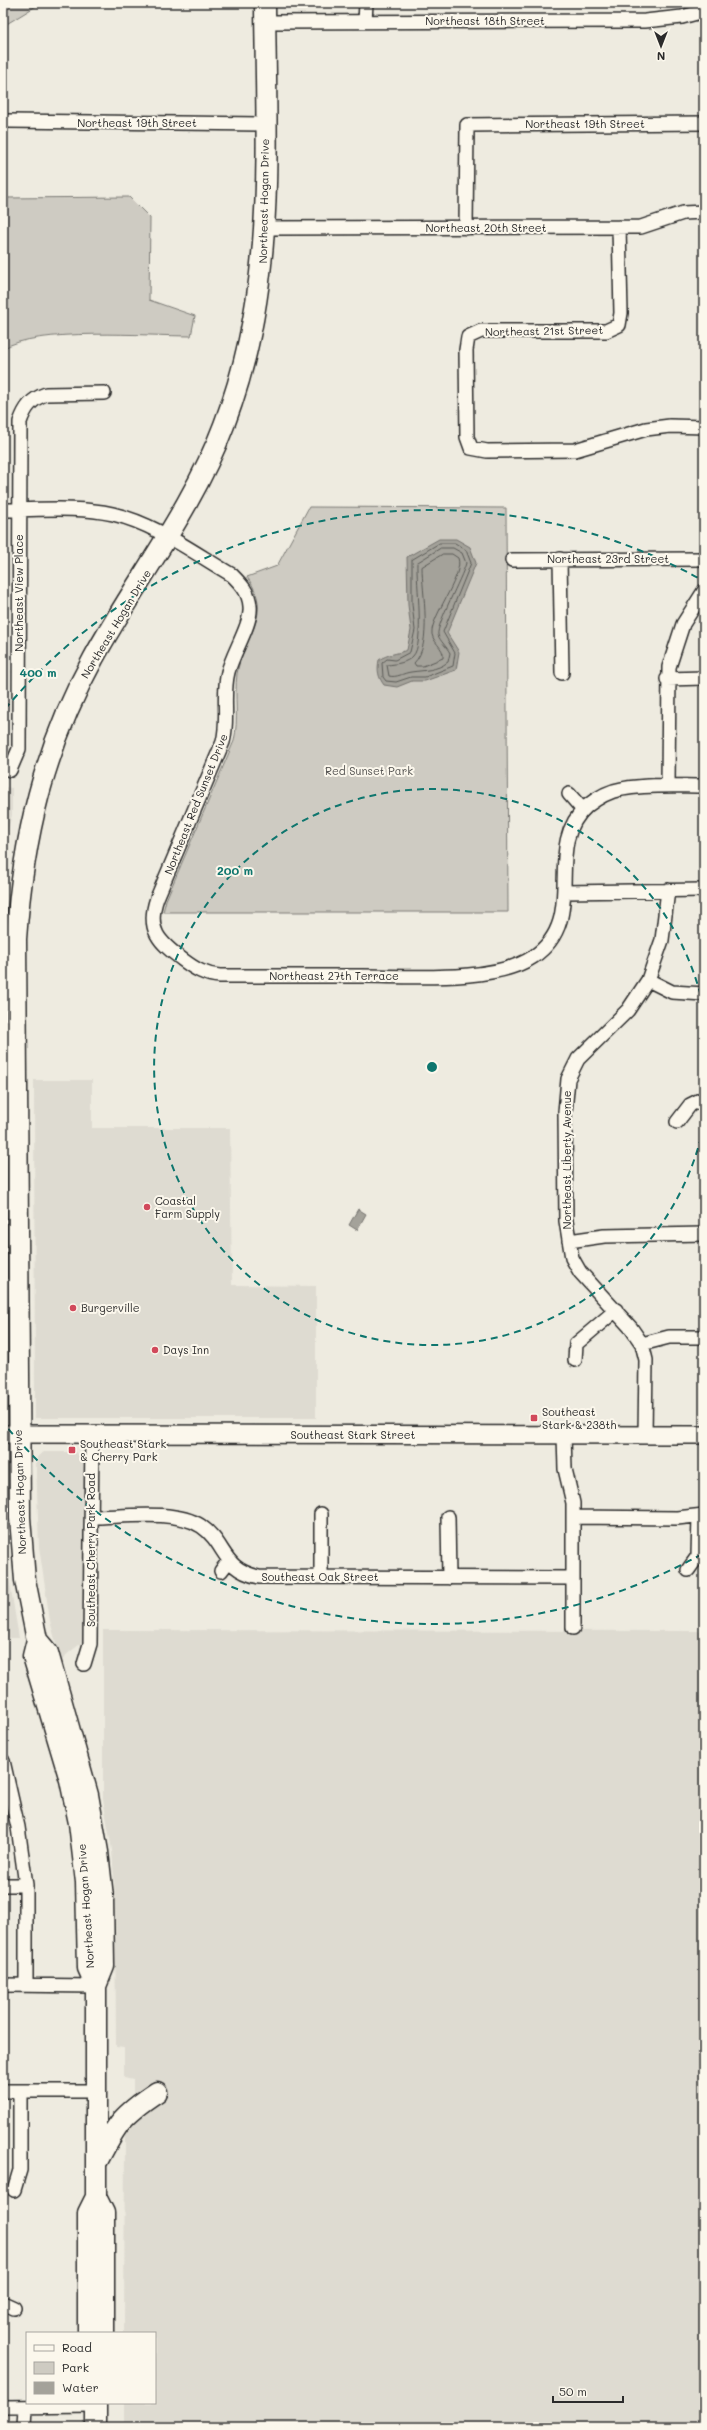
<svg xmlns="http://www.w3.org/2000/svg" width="707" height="2430" font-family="Mali,sans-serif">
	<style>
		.built { fill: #dedbd1 }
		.green { fill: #cecbc2; stroke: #7c7b76 }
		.water { fill: #a4a29a; stroke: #74726e }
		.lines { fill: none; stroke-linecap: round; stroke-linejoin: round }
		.shore { stroke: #5b5b57; stroke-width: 1 }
		.minor-casing { stroke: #2b2b2b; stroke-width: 16 }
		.major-casing { stroke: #2b2b2b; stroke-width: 20 }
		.highway-casing { stroke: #2b2b2b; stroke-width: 23 }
		.minor { stroke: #fbf7ec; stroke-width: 13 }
		.major { stroke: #fbf7ec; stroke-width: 17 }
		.highway { stroke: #fbf7ec; stroke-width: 20 }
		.ring { fill: none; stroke: #0f766e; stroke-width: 2; stroke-dasharray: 7 5 }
		.poi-dot { fill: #d1495b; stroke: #fbf7ec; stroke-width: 1.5 }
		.labels { text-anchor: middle; stroke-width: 4; stroke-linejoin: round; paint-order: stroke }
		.street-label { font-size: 11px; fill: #2b2b2b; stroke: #fbf7ec }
		.park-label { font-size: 11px; fill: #545351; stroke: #fbf7ec }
		.poi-label { font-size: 11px; fill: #2b2b2b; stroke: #fbf7ec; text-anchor: start }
		.centre { fill: #0f766e; stroke: #fbf7ec; stroke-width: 2 }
		.ring-label { font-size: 12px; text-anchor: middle; font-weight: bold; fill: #0f766e; stroke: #fbf7ec; stroke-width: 4; stroke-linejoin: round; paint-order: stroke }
	</style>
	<rect width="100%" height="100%" fill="#eeebe0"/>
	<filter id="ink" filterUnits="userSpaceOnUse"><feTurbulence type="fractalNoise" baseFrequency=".025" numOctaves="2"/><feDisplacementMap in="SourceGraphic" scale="8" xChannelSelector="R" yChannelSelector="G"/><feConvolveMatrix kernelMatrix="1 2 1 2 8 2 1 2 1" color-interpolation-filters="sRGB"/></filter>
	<g filter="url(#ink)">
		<path class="built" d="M 3,787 L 12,788 L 12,815 L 3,848 Z
			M 34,1080 L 92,1080 L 92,1128 L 230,1128 L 232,1285 L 316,1286 L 316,1418 L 35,1418 Z
			M 44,1452 L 75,1452 L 84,1460 L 84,1641 L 66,1655 L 63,1661 L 64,1672 L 50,1621 L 39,1547 L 36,1461 L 38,1456 Z
			M 3,1498 L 6,1559 L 19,1638 L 3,1638 Z
			M 103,1630 L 704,1631 L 704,2427 L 124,2427 L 124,2403 L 155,2403 L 155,2333 L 124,2333 L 125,2130 L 128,2124 L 133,2124 L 133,2080 L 124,2078 L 124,2048 L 116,2047 L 115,1896 L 112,1850 L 103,1799 Z"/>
		<path class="green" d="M 3,3 L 41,3 L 5,25 L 3,30 Z
			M 129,197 L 150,218 L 149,300 L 195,316 L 191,336 C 149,336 34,327 3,349 L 3,198 Z
			M 309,507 L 506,508 L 508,912 L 163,912 L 166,900 L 234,741 C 239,719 234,697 237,674 C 243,636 275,615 247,577 L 277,566 Z"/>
		<path class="water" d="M 439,539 L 456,539 L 470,547 L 476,563 L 447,633 L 459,652 L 456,670 L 425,681 L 412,681 L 397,687 L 384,685 C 378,677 377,670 379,660 C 387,654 397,654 407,650 L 411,630 L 408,605 L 407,557 Z
			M 358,1209 L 366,1214 L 357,1230 L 349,1225 Z"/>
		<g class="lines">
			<path class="shore" d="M 440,543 L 455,543 L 466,550 L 471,563 L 443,632 L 455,653 L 453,666 L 425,677 L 411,677 L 396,682 L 386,681 L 383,677 L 382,663 L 387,659 L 395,660 L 410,652 L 415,630 L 412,604 L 412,560 Z
				M 441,548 L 453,548 L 462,553 L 466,563 C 462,578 436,625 438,635 C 440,641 447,647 450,653 L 448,662 C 436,671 425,670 411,672 C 403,673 397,678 389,676 L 387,665 C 396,664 407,663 413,656 C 425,644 416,582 417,563 Z
				M 443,554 L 452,554 L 458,558 C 464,574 435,611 432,630 C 430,642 445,647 443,658 L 423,666 L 416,666 L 414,663 C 433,645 422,592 422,567 Z"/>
			<g class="minor-casing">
				<path id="minor" d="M 265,22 L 645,21 L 682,17 L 704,11
					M 365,22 L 366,3
					M 8,121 L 265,124
					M 619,227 L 621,313 L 619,325 L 606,331 L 481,331 L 468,337 L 466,350 L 467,437 L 471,448 L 487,451 L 575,450 L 646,429 L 670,426 L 704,427
					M 265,228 L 641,227 L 683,213 L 704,212
					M 466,228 L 467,125 L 704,123
					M 3,510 C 39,510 77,506 113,514 C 156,524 194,553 232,575 C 241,584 249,592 250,606 C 252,624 233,652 228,672 C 222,695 229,719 223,742 L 157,898 C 146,930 159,942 183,960 C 195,969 205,975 220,976 C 267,976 315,976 363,976 C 409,976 495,983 533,957 C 591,918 540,848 587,806 C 597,798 609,791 622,789 C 648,784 677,786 704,786
					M 560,559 L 562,673
					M 512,560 L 704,559
					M 667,679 L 704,678
					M 10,770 L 19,749 L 20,422 C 25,408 31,399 46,394 L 104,393
					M 668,786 L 669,667 L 683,624 L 704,591
					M 569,794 L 583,810
					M 565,892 L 704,890
					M 648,980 L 672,992 L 704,994
					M 677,1122 L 690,1105 L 704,1098
					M 569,1241 L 604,1236 L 704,1234
					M 642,1344 L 669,1337 L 704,1337
					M 575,1360 L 576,1344 L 616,1310
					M 564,1435 L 565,1469 L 573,1503 L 573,1628
					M 645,1435 L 646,1360 L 642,1344 L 631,1328 L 580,1272 L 572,1258 L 566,1221 L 565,1112 L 568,1079 L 578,1059 L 628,1010 L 648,980 L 662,940 L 668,890
					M 92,1517 C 122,1517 175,1509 201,1526 C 227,1544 221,1569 259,1577 L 573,1578
					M 448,1517 L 449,1578
					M 573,1517 L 677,1518 L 704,1515
					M 688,1570 L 698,1556 L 699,1516
					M 221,1571 L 228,1562
					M 321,1577 L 321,1514
					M 84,1664 L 90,1644 L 92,1434
					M 3,1761 L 18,1827 L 26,1885 L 26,1985
					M 3,1885 L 26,1885
					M 3,1985 L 96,1986
					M 3,2091 L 96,2091
					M 14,2190 L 20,2170 L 20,2091
					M 3,2303 L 14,2308
					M 3,2407 L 96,2406
					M 24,2427 L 25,2408"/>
			</g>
			<g class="major-casing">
				<path id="major" d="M 3,1434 L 704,1435"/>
			</g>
			<g class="highway-casing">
				<path id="highway" d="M 37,1640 L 48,1653 L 88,1795 L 98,1852 L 103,1897 L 104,1966 L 96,1986 L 96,2197 L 88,2213 L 88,2333
					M 96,1986 L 88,1968 L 86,1882 L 79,1823 L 70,1780 L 33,1656 L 37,1640 L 25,1580 L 20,1518 L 16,939 C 23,838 44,748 93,659 C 136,580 192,510 224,425 C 277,287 266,148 265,3
					M 98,2160 C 117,2123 122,2115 157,2092
					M 96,2197 L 104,2213 L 104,2333
					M 96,2403 L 96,2427"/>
			</g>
			<use href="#minor" class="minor"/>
			<use href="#major" class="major"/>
			<use href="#highway" class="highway"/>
		</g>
	</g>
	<g class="ring">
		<path d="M704 1125A278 278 0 1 1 704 1009"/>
		<path d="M702 1554A557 557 0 0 1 5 1425M5 709A557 557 0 0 1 702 580"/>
	</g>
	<g class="poi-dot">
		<circle cx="147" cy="1207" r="4"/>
		<circle cx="73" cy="1308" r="4"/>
		<circle cx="155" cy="1350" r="4"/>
		<rect x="530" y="1414" width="8" height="8" rx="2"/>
		<rect x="68" y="1446" width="8" height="8" rx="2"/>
	</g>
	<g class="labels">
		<g class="street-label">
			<text x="485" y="25">Northeast 18th Street</text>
			<text x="137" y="127">Northeast 19th Street</text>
			<text x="585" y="128">Northeast 19th Street</text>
			<text transform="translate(264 201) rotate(-89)" y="4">Northeast Hogan Drive</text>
			<text x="486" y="232">Northeast 20th Street</text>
			<text transform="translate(544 331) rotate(-1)" y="4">Northeast 21st Street</text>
			<text x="608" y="563">Northeast 23rd Street</text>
			<text transform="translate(19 593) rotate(-90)" y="4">Northeast View Place</text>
			<text transform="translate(116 624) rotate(-59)" y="4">Northeast Hogan Drive</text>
			<text transform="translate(196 804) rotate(-68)" y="4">Northeast Red Sunset Drive</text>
			<text x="334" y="980">Northeast 27th Terrace</text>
			<text transform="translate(567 1160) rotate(-90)" y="4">Northeast Liberty Avenue</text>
			<text x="353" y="1439">Southeast Stark Street</text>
			<text transform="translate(20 1492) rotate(-92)" y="4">Northeast Hogan Drive</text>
			<text transform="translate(91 1550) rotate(-90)" y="4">Southeast Cherry Park Road</text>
			<text x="320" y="1581">Southeast Oak Street</text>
			<text transform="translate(86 1906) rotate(-94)" y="4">Northeast Hogan Drive</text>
		</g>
		<g class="park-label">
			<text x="369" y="775">Red Sunset Park</text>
		</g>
		<g class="poi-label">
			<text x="155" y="1205">Coastal<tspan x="155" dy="13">Farm Supply</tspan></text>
			<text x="81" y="1312">Burgerville</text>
			<text x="163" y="1354">Days Inn</text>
			<text x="542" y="1416">Southeast<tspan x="542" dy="13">Stark &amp; 238th</tspan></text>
			<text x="80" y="1448">Southeast Stark<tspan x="80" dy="13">&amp; Cherry Park</tspan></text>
		</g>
	</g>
	<circle cx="432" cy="1067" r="6" class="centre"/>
	<g class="ring-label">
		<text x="38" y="677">400 m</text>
		<text x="235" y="875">200 m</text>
	</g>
	<rect width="707" height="2430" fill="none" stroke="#fbf7ec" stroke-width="16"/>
	<rect x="8" y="8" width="691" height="2414" fill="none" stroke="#2b2b2b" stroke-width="1.5" filter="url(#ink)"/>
	<rect x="26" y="2332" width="130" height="72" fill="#fbf7ec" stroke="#a8a59f"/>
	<rect x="34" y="2345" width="20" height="6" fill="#fbf7ec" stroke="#a8a59f"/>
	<text x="62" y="2352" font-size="12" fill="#2b2b2b">Road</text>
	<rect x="34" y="2362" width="20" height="12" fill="#cecbc2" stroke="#a8a59f"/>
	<text x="62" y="2372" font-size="12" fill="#2b2b2b">Park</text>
	<rect x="34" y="2382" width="20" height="12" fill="#a4a29a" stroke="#a8a59f"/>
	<text x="62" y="2392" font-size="12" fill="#2b2b2b">Water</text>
	<g transform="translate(661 46) rotate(180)" stroke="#fbf7ec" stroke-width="3" paint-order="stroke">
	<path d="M0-3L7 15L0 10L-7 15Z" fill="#2b2b2b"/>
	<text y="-6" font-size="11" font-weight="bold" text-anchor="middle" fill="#2b2b2b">N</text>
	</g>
	<path d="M553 2396v6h70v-6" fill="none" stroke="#2b2b2b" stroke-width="2"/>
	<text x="559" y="2396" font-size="12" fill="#2b2b2b" stroke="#fbf7ec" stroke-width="3" paint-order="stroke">50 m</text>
</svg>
